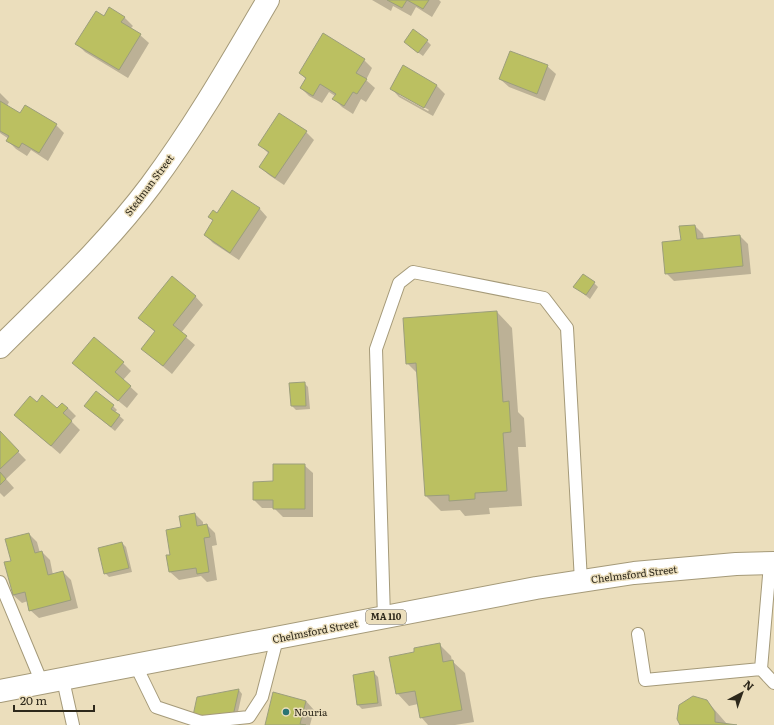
<svg xmlns="http://www.w3.org/2000/svg" width="774" height="725" font-family="Literata,serif">
	<style>
		.shadow { fill: #0003; fill-rule: evenodd }
		.building { fill: #bbc061; stroke: #9c9e7c }
		.lines { fill: none; stroke-linecap: round; stroke-linejoin: round }
		.lane-casing { stroke: #a59a79; stroke-width: 14 }
		.secondary-casing { stroke: #a59a79; stroke-width: 24 }
		.primary-casing { stroke: #a59a79; stroke-width: 24 }
		.lane { stroke: #fff; stroke-width: 12 }
		.secondary { stroke: #fff; stroke-width: 22 }
		.primary { stroke: #fff; stroke-width: 22 }
		.poi-dot { fill: #2b7473; stroke: #ebdebc; stroke-width: 1.5 }
		.labels { text-anchor: middle; stroke-width: 3; stroke-linejoin: round; paint-order: stroke }
		.shield { fill: #ebdebc; stroke: #665f4b; stroke-width: 1 }
		.shield-label { font-size: 9px; font-weight: bold; fill: #2d281b }
		.street-label { font-size: 10px; fill: #2d281b; stroke: #ebdebc }
		.poi-label { font-size: 10px; fill: #2d281b; stroke: #ebdebc; text-anchor: start }
	</style>
	<rect width="100%" height="100%" fill="#ebdebc"/>
	<path class="shadow" d="M 372,0 L 439,0 L 441,2 L 432,17 L 416,7 L 411,16 L 393,6 L 391,11 Z
		M 104,17 L 124,17 L 133,26 L 130,29 L 140,35 L 149,43 L 128,78 L 85,52 L 77,44 Z
		M 323,35 L 364,60 L 372,68 L 366,80 L 375,88 L 366,102 L 361,99 L 353,114 L 342,107 L 334,99 L 335,96 L 329,92 L 322,103 L 309,96 L 301,88 L 306,79 L 300,73 Z
		M 427,41 L 431,45 L 423,56 L 409,46 Z
		M 547,66 L 556,74 L 545,101 L 509,87 L 500,79 Z
		M 437,86 L 445,94 L 433,116 L 399,97 L 391,88 ZM 399,93 L 429,110 L 428,111 L 399,95 Z
		M 0,93 L 9,102 L 7,106 L 20,114 L 56,125 L 64,133 L 48,161 L 31,150 L 27,156 L 16,149 L 8,141 L 9,139 L 0,133 Z
		M 306,132 L 314,140 L 284,185 L 269,175 L 260,167 L 269,154 L 259,144 Z
		M 259,208 L 267,217 L 239,260 L 213,243 L 205,235 L 214,221 L 209,217 Z
		M 695,226 L 703,234 L 704,240 L 740,236 L 748,244 L 751,274 L 674,281 L 666,273 Z
		M 594,283 L 598,287 L 590,299 L 575,287 Z
		M 195,296 L 203,305 L 181,333 L 195,345 L 172,374 L 142,349 L 155,332 L 140,318 Z
		M 497,312 L 512,328 L 518,412 L 524,418 L 526,447 L 518,447 L 522,506 L 489,508 L 490,514 L 465,516 L 460,510 L 441,511 L 426,496 L 418,374 L 407,363 Z
		M 123,363 L 131,371 L 123,380 L 138,394 L 127,408 L 82,371 Z
		M 304,383 L 308,387 L 310,409 L 296,410 L 292,406 Z
		M 37,403 L 57,409 L 68,408 L 76,416 L 71,421 L 80,430 L 60,454 L 15,415 Z
		M 85,406 L 113,406 L 117,410 L 115,412 L 124,420 L 115,431 Z
		M 0,433 L 26,460 L 6,479 L 14,488 L 4,497 L 0,493 Z
		M 304,465 L 313,473 L 313,517 L 283,517 L 274,508 L 262,508 L 254,500 L 274,482 Z
		M 195,514 L 203,522 L 203,526 L 207,525 L 215,533 L 217,545 L 212,546 L 217,580 L 207,582 L 201,576 L 179,580 L 170,572 L 171,555 L 182,528 Z
		M 29,534 L 37,542 L 40,553 L 42,552 L 50,560 L 53,575 L 63,572 L 71,580 L 78,608 L 39,618 L 30,610 L 28,601 L 22,603 L 13,595 L 12,561 Z
		M 122,543 L 126,547 L 132,572 L 109,577 L 105,573 Z
		M 439,644 L 451,656 L 452,661 L 465,673 L 474,722 L 455,725 L 428,725 L 421,717 L 418,704 L 409,706 L 397,693 L 415,653 Z
		M 374,673 L 378,677 L 382,706 L 362,709 L 358,705 L 354,675 Z
		M 239,690 L 242,694 L 235,725 L 192,725 Z
		M 306,701 L 314,710 L 310,725 L 266,725 Z
		M 707,701 L 727,724 L 731,725 L 681,725 Z"/>
	<path class="building" d="M 387,0 L 407,0 L 402,8 Z
		M 407,0 L 429,0 L 423,9 Z
		M 109,7 L 125,17 L 121,22 L 141,34 L 119,70 L 75,44 L 96,11 L 104,16 Z
		M 413,29 L 428,40 L 418,53 L 404,42 Z
		M 323,33 L 365,59 L 356,73 L 367,79 L 357,94 L 353,92 L 344,106 L 332,99 L 336,94 L 320,84 L 313,96 L 300,88 L 306,78 L 299,73 Z
		M 510,51 L 548,65 L 537,94 L 499,79 Z
		M 403,65 L 437,85 L 424,108 L 390,89 Z
		M 0,101 L 20,113 L 25,105 L 57,124 L 39,153 L 22,143 L 19,148 L 6,141 L 9,136 L 0,131 Z
		M 279,113 L 307,131 L 275,178 L 259,167 L 269,152 L 258,145 Z
		M 232,190 L 260,208 L 230,253 L 204,235 L 213,220 L 208,217 L 213,210 L 217,213 Z
		M 695,225 L 697,239 L 740,235 L 743,266 L 665,274 L 662,242 L 681,240 L 679,226 Z
		M 583,274 L 595,282 L 586,295 L 573,287 Z
		M 172,276 L 196,296 L 173,325 L 187,336 L 163,366 L 141,349 L 155,331 L 138,318 Z
		M 497,311 L 503,402 L 509,401 L 511,432 L 503,433 L 507,491 L 475,493 L 475,499 L 449,501 L 449,495 L 425,496 L 416,363 L 406,364 L 403,318 Z
		M 94,337 L 124,362 L 115,372 L 131,386 L 118,401 L 72,363 Z
		M 305,382 L 306,406 L 291,406 L 289,383 Z
		M 96,391 L 114,405 L 111,409 L 120,415 L 111,427 L 84,406 Z
		M 42,395 L 57,408 L 62,403 L 68,408 L 63,413 L 72,421 L 51,446 L 14,415 L 30,396 L 37,402 Z
		M 0,431 L 19,451 L 0,469 Z
		M 273,464 L 305,464 L 305,509 L 273,509 L 273,500 L 253,500 L 253,482 L 273,481 Z
		M 0,472 L 6,479 L 0,485 Z
		M 195,513 L 197,526 L 207,524 L 210,537 L 204,538 L 209,572 L 197,574 L 196,568 L 169,572 L 166,555 L 170,555 L 166,530 L 181,527 L 179,516 Z
		M 29,533 L 35,553 L 42,551 L 48,575 L 63,571 L 71,600 L 29,611 L 25,592 L 13,595 L 4,562 L 11,561 L 5,539 Z
		M 122,542 L 129,568 L 104,574 L 98,548 Z
		M 440,643 L 443,662 L 453,660 L 462,710 L 420,718 L 415,691 L 396,694 L 389,657 L 414,652 L 414,648 Z
		M 374,671 L 378,703 L 357,705 L 353,675 Z
		M 239,689 L 231,725 L 191,725 L 197,697 Z
		M 273,692 L 306,701 L 300,724 L 306,725 L 265,725 Z
		M 693,696 L 707,700 L 715,712 L 715,722 L 737,725 L 680,725 L 677,719 L 679,705 Z"/>
	<g class="lines">
		<g class="lane-casing">
			<path id="lane" d="M 770,564 L 761,669 L 774,683
				M 0,582 L 42,683
				M 384,618 L 376,349 L 399,283 L 413,272 L 544,298 L 567,328 L 581,581
				M 638,634 L 645,680 L 761,669
				M 136,666 L 156,707 L 201,722 L 249,717 L 262,697 L 277,639
				M 63,680 L 73,725"/>
		</g>
		<g class="secondary-casing">
			<path id="secondary" d="M 0,347 C 52,295 107,244 151,185 C 195,126 231,63 268,0"/>
		</g>
		<g class="primary-casing">
			<path id="primary" d="M 0,691 L 536,588 L 634,573 L 736,564 L 774,563"/>
		</g>
		<use href="#lane" class="lane"/>
		<use href="#secondary" class="secondary"/>
		<use href="#primary" class="primary"/>
	</g>
	<circle class="poi-dot" cx="286" cy="712" r="4"/>
	<g class="labels">
		<rect class="shield" x="366" y="610" width="40" height="14" rx="3"/>
		<g class="shield-label">
			<text x="386" y="620">MA 110</text>
		</g>
		<g class="street-label">
			<text transform="translate(149 185) rotate(-53)" y="4">Stedman Street</text>
			<text transform="translate(634 574) rotate(-7)" y="4">Chelmsford Street</text>
			<text transform="translate(315 631) rotate(-11)" y="4">Chelmsford Street</text>
		</g>
		<g class="poi-label">
			<text x="294" y="716">Nouria</text>
		</g>
	</g>
	<g transform="translate(742 693) rotate(41)" stroke="#ebdebc" stroke-width="3" paint-order="stroke">
	<path d="M0-3L7 15L0 10L-7 15Z" fill="#2d281b"/>
	<text y="-6" font-size="11" font-weight="bold" text-anchor="middle" fill="#2d281b">N</text>
	</g>
	<path d="M14 705v6h80v-6" fill="none" stroke="#2d281b" stroke-width="2"/>
	<text x="20" y="705" font-size="12" fill="#2d281b" stroke="#ebdebc" stroke-width="3" paint-order="stroke">20 m</text>
</svg>
